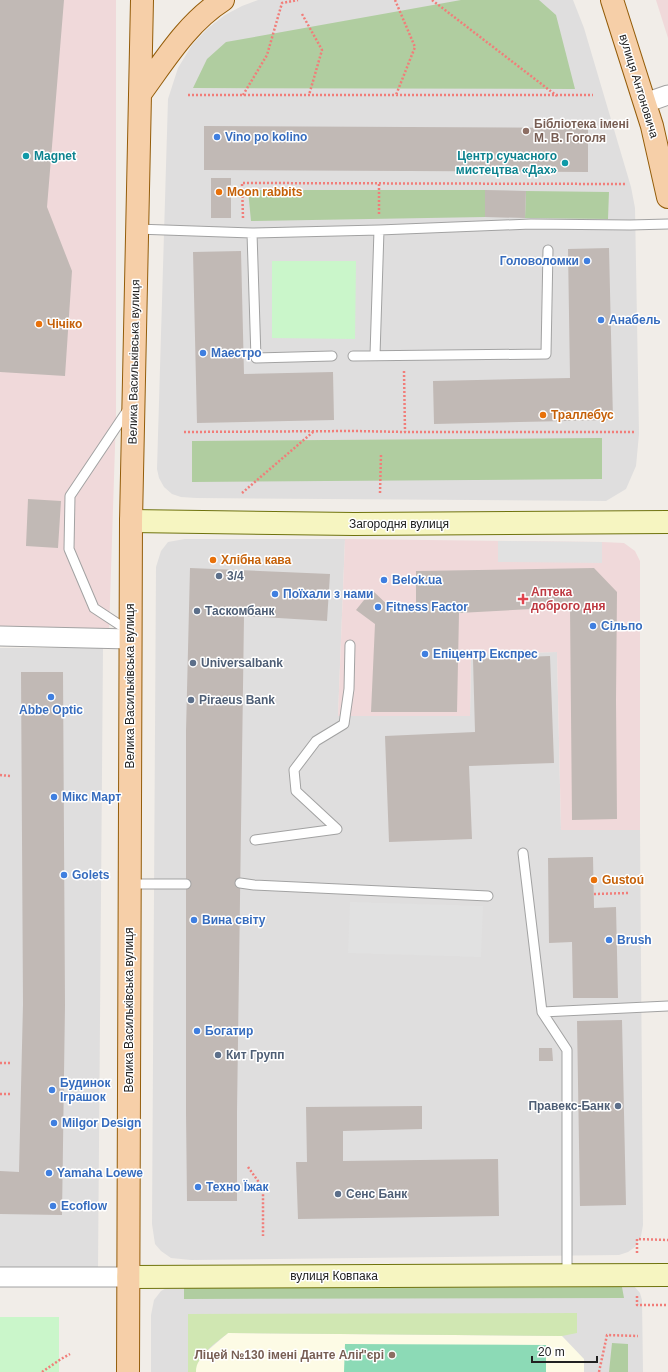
<svg xmlns="http://www.w3.org/2000/svg" width="668" height="1372" font-family="Helvetica,sans-serif">
	<style>
		.residential { fill: #dfdede }
		.commercial { fill: #f0d9da }
		.education { fill: #fdfbe5 }
		.grass { fill: #d0e7b2 }
		.forest { fill: #b0cda0 }
		.park { fill: #caf6ca }
		.pitch { fill: #8cdab6 }
		.parking { fill: #e1e1e1 }
		.building { fill: #c1b9b5 }
		.lines { fill: none; stroke-linecap: round; stroke-linejoin: round }
		.lane-casing { stroke: #a2a2a2; stroke-width: 11 }
		.street-casing { stroke: #a2a2a2; stroke-width: 21 }
		.secondary-casing { stroke: #6f730d; stroke-width: 24 }
		.primary-casing { stroke: #945d0a; stroke-width: 24 }
		.path { stroke: #f17d79; stroke-width: 2.5; stroke-dasharray: 2 2; stroke-linecap: butt }
		.lane { stroke: #fff; stroke-width: 9 }
		.street { stroke: #fff; stroke-width: 19 }
		.secondary { stroke: #f6f5c1; stroke-width: 22 }
		.primary { stroke: #f6cfa8; stroke-width: 22 }
		.education-dot { fill: #8d6e63; stroke: #fff; stroke-width: 1.5 }
		.shop-dot { fill: #3f7fe0; stroke: #fff; stroke-width: 1.5 }
		.culture-dot { fill: #0f9aa8; stroke: #fff; stroke-width: 1.5 }
		.food-dot { fill: #e8710a; stroke: #fff; stroke-width: 1.5 }
		.service-dot { fill: #5c6f8a; stroke: #fff; stroke-width: 1.5 }
		.health-dot { fill: #e0444e; stroke: #fff; stroke-width: 1.5 }
		.labels { text-anchor: middle; stroke-width: 3; stroke-linejoin: round; paint-order: stroke }
		.street-label { font-size: 12px; fill: #212121; stroke: #fff }
		.education-label { font-size: 12px; font-weight: bold; fill: #785e54; stroke: #fff; text-anchor: start }
		.shop-label { font-size: 12px; font-weight: bold; fill: #366cbe; stroke: #fff; text-anchor: start }
		.culture-label { font-size: 12px; font-weight: bold; fill: #0d838f; stroke: #fff; text-anchor: start }
		.food-label { font-size: 12px; font-weight: bold; fill: #c56008; stroke: #fff; text-anchor: start }
		.service-label { font-size: 12px; font-weight: bold; fill: #4e5e75; stroke: #fff; text-anchor: start }
		.health-label { font-size: 12px; font-weight: bold; fill: #be3a42; stroke: #fff; text-anchor: start }
	</style>
	<rect width="100%" height="100%" fill="#f1ede8"/>
	<path class="residential" d="M 258,0 L 573,0 L 584,28 L 631,187 L 635,208 L 639,434 L 636,466 L 626,489 L 606,501 L 196,498 L 181,497 L 172,494 L 164,487 L 159,478 L 157,469 L 168,99 L 178,68 L 192,45 L 207,29 L 225,15 L 242,6 Z
		M 185,539 L 345,539 L 338,716 L 470,716 L 471,654 L 557,652 L 561,830 L 640,830 L 643,1225 L 641,1236 L 635,1247 L 628,1252 L 619,1255 L 191,1260 L 171,1258 L 161,1251 L 155,1244 L 152,1224 L 156,567 L 161,551 L 168,542 Z
		M 0,648 L 103,648 L 98,1268 L 0,1267 Z
		M 170,1286 L 634,1286 L 640,1293 L 642,1300 L 643,1372 L 151,1372 L 151,1315 L 154,1300 L 161,1291 Z"/>
	<path class="commercial" d="M 0,0 L 116,0 L 116,416 L 109,632 L 0,627 Z
		M 656,0 L 668,0 L 668,38 Z
		M 345,539 L 602,542 L 624,543 L 635,551 L 640,561 L 640,830 L 561,830 L 557,652 L 471,654 L 470,716 L 338,716 Z"/>
	<path class="education" d="M 228,1333 L 562,1336 L 584,1359 L 584,1372 L 196,1372 L 196,1365 L 207,1351 Z"/>
	<path class="grass" d="M 577,1313 L 577,1333 L 562,1336 L 228,1333 C 216,1343 196,1355 196,1372 L 188,1372 L 188,1314 Z"/>
	<path class="forest" d="M 461,0 L 539,0 L 556,15 L 575,89 L 193,88 L 207,59 L 226,42 Z
		M 248,190 L 485,190 L 485,217 L 251,221 Z
		M 526,191 L 609,192 L 608,219 L 525,218 Z
		M 602,438 L 602,479 L 192,482 L 192,441 Z
		M 622,1287 L 624,1298 L 184,1299 L 184,1288 Z
		M 612,1343 L 628,1344 L 628,1372 L 609,1372 Z"/>
	<path class="park" d="M 272,261 L 356,261 L 355,339 L 272,338 Z
		M 0,1317 L 59,1317 L 59,1372 L 0,1372 Z"/>
	<path class="pitch" d="M 345,1344 L 546,1345 L 546,1372 L 344,1372 Z"/>
	<path class="parking" d="M 498,541 L 602,542 L 602,563 L 498,562 Z
		M 350,902 L 483,906 L 481,957 L 348,953 Z"/>
	<path class="building" d="M 0,0 L 64,0 L 47,207 L 72,271 L 65,376 L 0,372 Z
		M 204,126 L 588,128 L 588,172 L 204,170 Z
		M 211,178 L 231,178 L 231,218 L 211,218 Z
		M 485,190 L 526,191 L 525,218 L 485,217 Z
		M 609,248 L 613,420 L 434,424 L 433,381 L 570,378 L 568,249 Z
		M 241,251 L 244,374 L 333,372 L 334,420 L 197,423 L 193,252 Z
		M 28,499 L 61,501 L 58,548 L 26,546 Z
		M 190,568 L 330,574 L 327,621 L 244,616 L 237,1112 L 237,1201 L 187,1201 L 186,1113 L 186,731 Z
		M 594,568 L 617,592 L 616,700 L 617,819 L 572,820 L 570,607 L 459,613 L 457,712 L 371,712 L 375,624 L 356,610 L 372,590 L 395,612 L 416,609 L 416,571 Z
		M 550,656 L 554,763 L 469,766 L 472,839 L 389,842 L 385,736 L 475,732 L 473,659 Z
		M 21,672 L 63,672 L 65,1005 L 62,1215 L 0,1214 L 0,1171 L 19,1172 L 23,1004 Z
		M 593,857 L 594,908 L 616,907 L 618,998 L 573,998 L 572,942 L 549,943 L 548,858 Z
		M 622,1020 L 626,1205 L 580,1206 L 577,1021 Z
		M 539,1048 L 552,1048 L 553,1061 L 539,1061 Z
		M 422,1106 L 422,1129 L 343,1131 L 343,1161 L 498,1159 L 499,1216 L 298,1219 L 296,1162 L 307,1162 L 306,1107 Z"/>
	<g class="lines">
		<g class="lane-casing">
			<path id="lane" d="M 136,229 L 252,233 L 379,230 L 531,224 L 630,225 L 668,224
				M 252,233 L 256,358 L 332,356
				M 375,355 L 379,230
				M 353,356 L 546,354 L 548,250
				M 129,408 L 70,496 L 69,549 L 94,608 L 129,631
				M 255,840 L 337,829 L 296,791 L 294,770 L 316,741 L 344,724 L 349,689 L 350,645
				M 523,853 L 542,1012 L 567,1050 L 567,1275
				M 240,883 L 254,885 L 488,896
				M 130,884 L 186,884
				M 542,1012 L 668,1006"/>
		</g>
		<g class="street-casing">
			<path id="street" d="M 645,103 L 668,95
				M 0,636 L 130,639
				M 0,1277 L 128,1277"/>
		</g>
		<g class="secondary-casing">
			<path id="secondary" d="M 131,521 L 354,524 L 668,522
				M 128,1277 L 668,1275"/>
		</g>
		<g class="primary-casing">
			<path id="primary" d="M 612,0 L 652,126 L 668,197
				M 140,94 C 165,60 187,23 223,0
				M 128,1372 L 131,521 L 142,0"/>
		</g>
		<path class="path" d="M 395,0 L 415,47 L 396,95
			M 432,0 L 557,96
			M 302,14 L 322,50 L 309,95
			M 188,95 L 593,95
			M 243,95 L 267,55 L 282,3 L 298,0
			M 379,184 L 379,215
			M 243,218 L 242,183 L 625,184
			M 404,371 L 405,432
			M 184,432 L 355,431 L 405,432 L 634,432
			M 242,493 L 313,432
			M 380,493 L 381,454
			M 0,775 L 10,776
			M 594,894 L 629,893
			M 0,1063 L 12,1063
			M 0,1094 L 12,1094
			M 248,1167 L 263,1188 L 263,1236
			M 637,1253 L 637,1239 L 668,1240
			M 637,1296 L 637,1305 L 668,1305
			M 42,1372 L 61,1359 L 70,1354
			M 599,1372 L 607,1335 L 638,1336"/>
		<use href="#lane" class="lane"/>
		<use href="#street" class="street"/>
		<use href="#secondary" class="secondary"/>
		<use href="#primary" class="primary"/>
	</g>
	<g class="education-dot">
		<circle cx="526" cy="131" r="4"/>
		<circle cx="392" cy="1355" r="4"/>
	</g>
	<g class="shop-dot">
		<circle cx="217" cy="137" r="4"/>
		<circle cx="587" cy="261" r="4"/>
		<circle cx="601" cy="320" r="4"/>
		<circle cx="203" cy="353" r="4"/>
		<circle cx="384" cy="580" r="4"/>
		<circle cx="275" cy="594" r="4"/>
		<circle cx="378" cy="607" r="4"/>
		<circle cx="593" cy="626" r="4"/>
		<circle cx="425" cy="654" r="4"/>
		<circle cx="51" cy="697" r="4"/>
		<circle cx="54" cy="797" r="4"/>
		<circle cx="64" cy="875" r="4"/>
		<circle cx="194" cy="920" r="4"/>
		<circle cx="609" cy="940" r="4"/>
		<circle cx="197" cy="1031" r="4"/>
		<circle cx="52" cy="1090" r="4"/>
		<circle cx="54" cy="1123" r="4"/>
		<circle cx="49" cy="1173" r="4"/>
		<circle cx="198" cy="1187" r="4"/>
		<circle cx="53" cy="1206" r="4"/>
	</g>
	<g class="culture-dot">
		<circle cx="26" cy="156" r="4"/>
		<circle cx="565" cy="163" r="4"/>
	</g>
	<g class="food-dot">
		<circle cx="219" cy="192" r="4"/>
		<circle cx="39" cy="324" r="4"/>
		<circle cx="543" cy="415" r="4"/>
		<circle cx="213" cy="560" r="4"/>
		<circle cx="594" cy="880" r="4"/>
	</g>
	<g class="service-dot">
		<circle cx="219" cy="576" r="4"/>
		<circle cx="197" cy="611" r="4"/>
		<circle cx="193" cy="663" r="4"/>
		<circle cx="191" cy="700" r="4"/>
		<circle cx="218" cy="1055" r="4"/>
		<circle cx="618" cy="1106" r="4"/>
		<circle cx="338" cy="1194" r="4"/>
	</g>
	<path class="health-dot" d="M521 593h4v4h4v4h-4v4h-4v-4h-4v-4h4z"/>
	<g class="labels">
		<g class="street-label">
			<text transform="translate(639 86) rotate(73)" y="4">вулиця Антоновича</text>
			<text transform="translate(134 362) rotate(-89)" y="4">Велика Васильківська вулиця</text>
			<text x="399" y="528">Загородня вулиця</text>
			<text transform="translate(130 686) rotate(-90)" y="4">Велика Васильківська вулиця</text>
			<text transform="translate(129 1010) rotate(-90)" y="4">Велика Васильківська вулиця</text>
			<text x="334" y="1280">вулиця Ковпака</text>
		</g>
		<g class="education-label">
			<text x="534" y="128">Бібліотека імені<tspan x="534" dy="14">М. В. Гоголя</tspan></text>
			<text x="384" y="1359" text-anchor="end">Ліцей №130 імені Данте Аліґ'єрі</text>
		</g>
		<g class="shop-label">
			<text x="225" y="141">Vino po kolino</text>
			<text x="579" y="265" text-anchor="end">Головоломки</text>
			<text x="609" y="324">Анабель</text>
			<text x="211" y="357">Маестро</text>
			<text x="392" y="584">Belok.ua</text>
			<text x="283" y="598">Поїхали з нами</text>
			<text x="386" y="611">Fitness Factor</text>
			<text x="601" y="630">Сільпо</text>
			<text x="433" y="658">Епіцентр Експрес</text>
			<text x="51" y="714" text-anchor="middle">Abbe Optic</text>
			<text x="62" y="801">Мікс Март</text>
			<text x="72" y="879">Golets</text>
			<text x="202" y="924">Вина світу</text>
			<text x="617" y="944">Brush</text>
			<text x="205" y="1035">Богатир</text>
			<text x="60" y="1087">Будинок<tspan x="60" dy="14">Iграшок</tspan></text>
			<text x="62" y="1127">Milgor Design</text>
			<text x="57" y="1177">Yamaha Loewe</text>
			<text x="206" y="1191">Техно Їжак</text>
			<text x="61" y="1210">Ecoflow</text>
		</g>
		<g class="culture-label">
			<text x="34" y="160">Magnet</text>
			<text x="557" y="160" text-anchor="end">Центр сучасного<tspan x="557" dy="14">мистецтва «Дах»</tspan></text>
		</g>
		<g class="food-label">
			<text x="227" y="196">Moon rabbits</text>
			<text x="47" y="328">Чічіко</text>
			<text x="551" y="419">Траллебус</text>
			<text x="221" y="564">Хлібна кава</text>
			<text x="602" y="884">Gustoú</text>
		</g>
		<g class="service-label">
			<text x="227" y="580">3/4</text>
			<text x="205" y="615">Таскомбанк</text>
			<text x="201" y="667">Universalbank</text>
			<text x="199" y="704">Piraeus Bank</text>
			<text x="226" y="1059">Кит Групп</text>
			<text x="610" y="1110" text-anchor="end">Правекс-Банк</text>
			<text x="346" y="1198">Сенс Банк</text>
		</g>
		<g class="health-label">
			<text x="531" y="596">Аптека<tspan x="531" dy="14">доброго дня</tspan></text>
		</g>
	</g>
	<path d="M532 1356v6h65v-6" fill="none" stroke="#212121" stroke-width="2"/>
	<text x="538" y="1356" font-size="12" fill="#212121" stroke="#ffffff" stroke-width="3" paint-order="stroke">20 m</text>
</svg>
